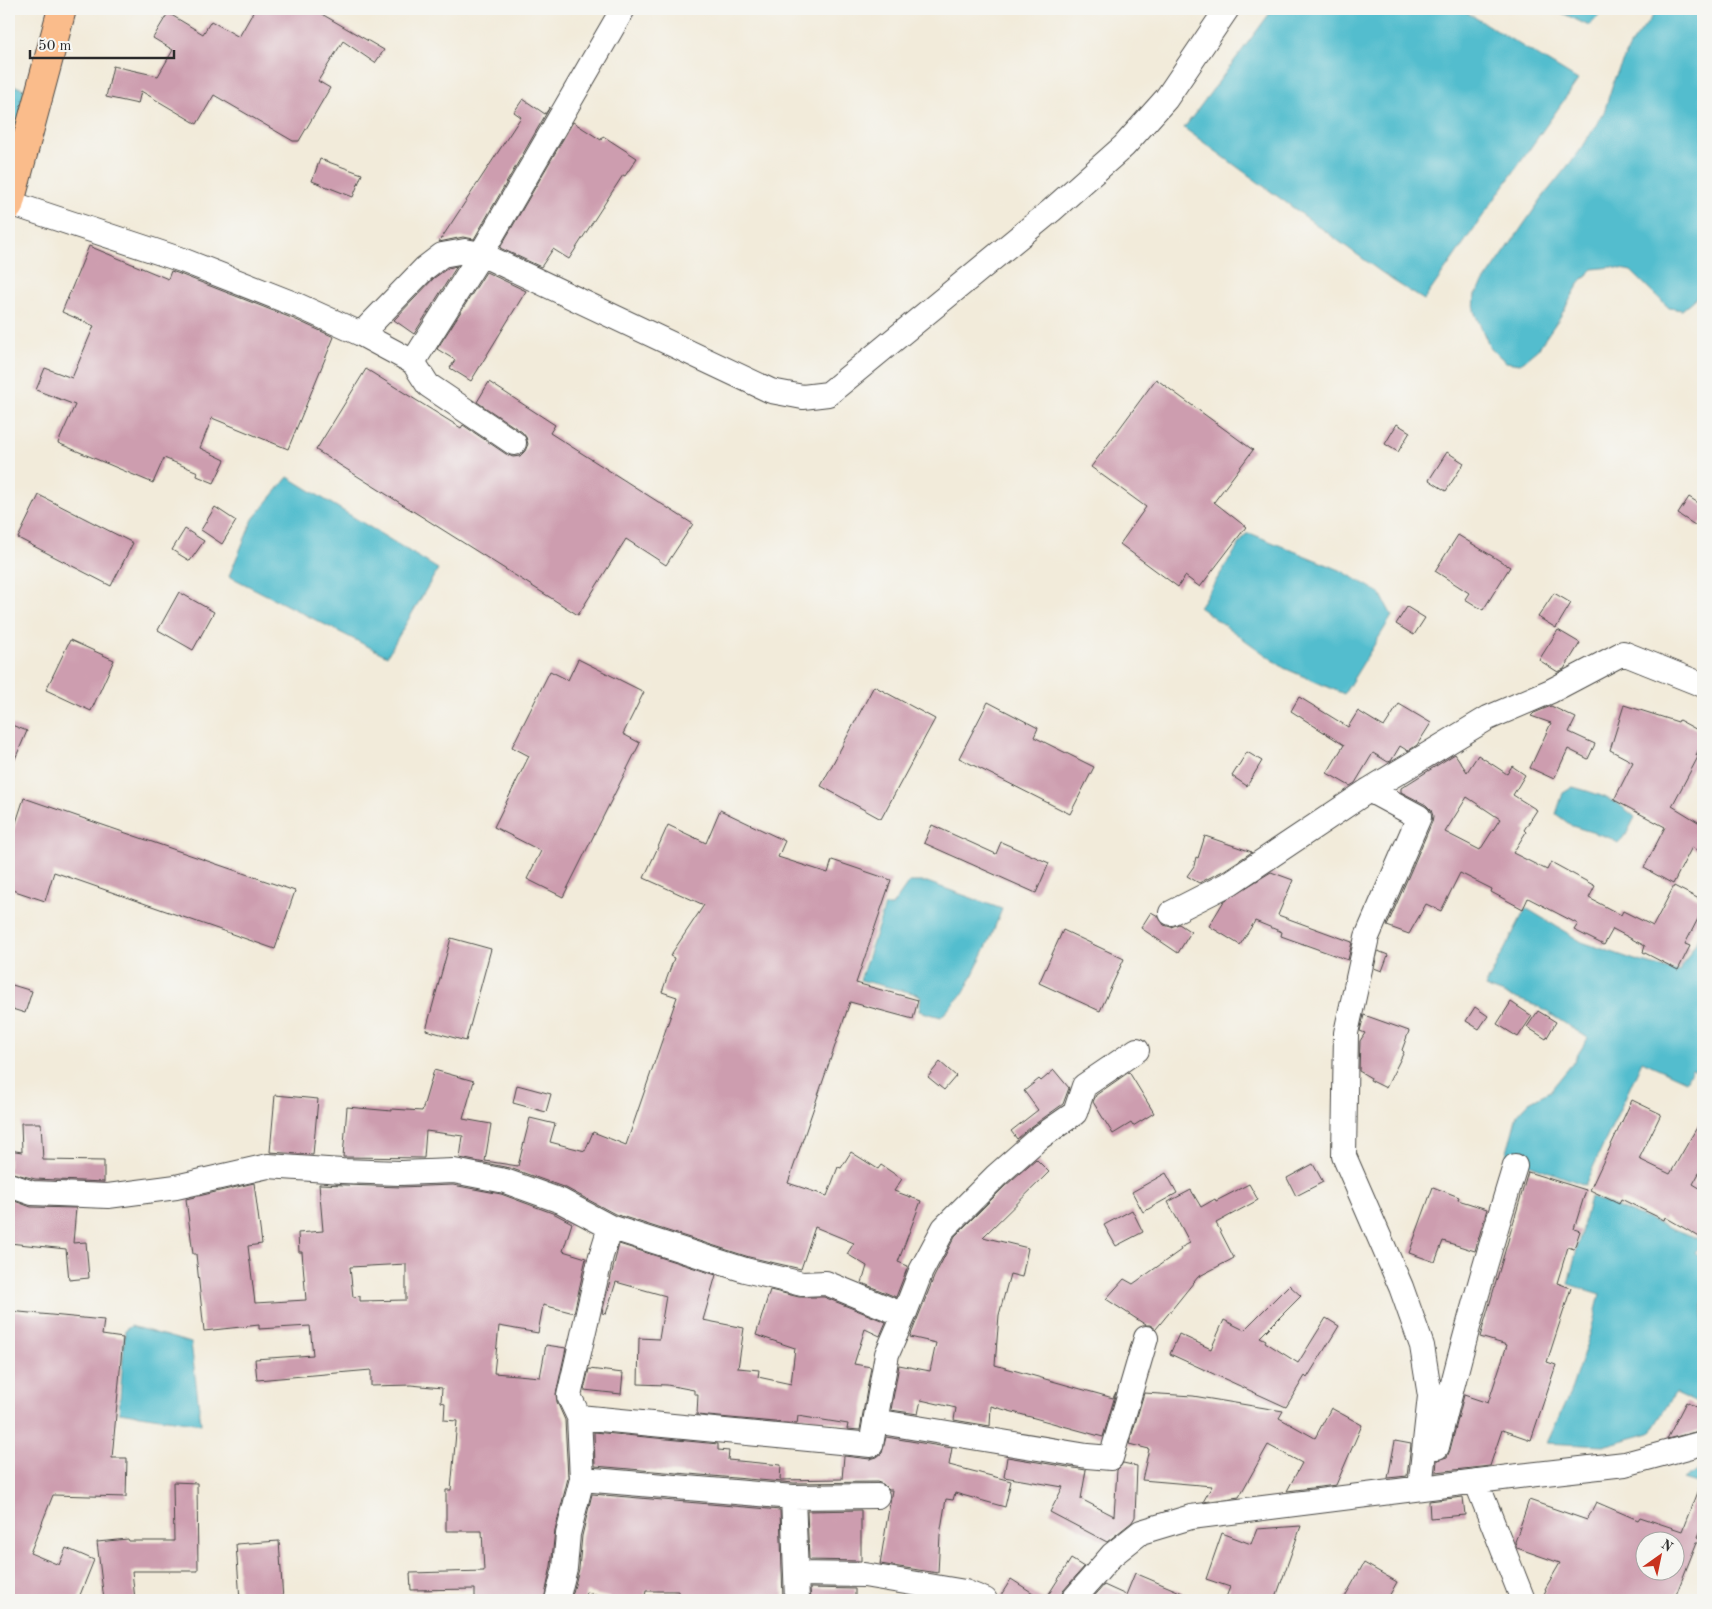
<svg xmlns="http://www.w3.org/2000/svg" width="1712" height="1609" font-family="'Old Standard TT',serif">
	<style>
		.water { fill: #52bdce; stroke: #3e747c }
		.building { fill: #cd9daf; fill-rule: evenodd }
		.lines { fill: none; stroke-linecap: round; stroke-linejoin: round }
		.minor-casing { stroke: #494845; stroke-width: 26 }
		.highway-casing { stroke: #494845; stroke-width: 30 }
		.minor { stroke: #fff; stroke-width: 24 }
		.highway { stroke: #fabc8b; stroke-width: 28 }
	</style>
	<rect width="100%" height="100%" fill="#f6f6f2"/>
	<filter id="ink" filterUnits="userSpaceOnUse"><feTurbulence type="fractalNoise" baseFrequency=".02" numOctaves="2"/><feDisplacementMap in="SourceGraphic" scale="10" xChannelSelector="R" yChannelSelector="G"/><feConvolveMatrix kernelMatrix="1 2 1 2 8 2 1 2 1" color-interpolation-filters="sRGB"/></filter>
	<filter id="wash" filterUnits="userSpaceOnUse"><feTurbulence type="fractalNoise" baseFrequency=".0096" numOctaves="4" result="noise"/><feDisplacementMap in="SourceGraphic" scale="20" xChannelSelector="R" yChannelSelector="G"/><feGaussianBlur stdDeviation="1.12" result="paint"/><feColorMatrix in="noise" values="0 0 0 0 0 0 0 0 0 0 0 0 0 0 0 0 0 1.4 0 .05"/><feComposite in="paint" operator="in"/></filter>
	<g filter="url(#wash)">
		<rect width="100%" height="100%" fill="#f2ebda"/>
		<path class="water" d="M 1273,9 L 1461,9 L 1578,80 L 1424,300 L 1392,280 L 1184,128 Z
			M 1554,9 L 1606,9 L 1589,26 Z
			M 1658,9 L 1703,9 L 1703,287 L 1695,299 L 1682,310 L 1669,308 L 1631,271 L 1611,267 L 1593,269 L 1580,282 L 1560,317 L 1538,349 L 1520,364 L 1506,362 L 1490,348 L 1474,311 L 1475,295 L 1542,198 L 1582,148 L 1604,112 L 1615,77 L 1630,46 Z
			M 9,84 L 27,90 L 9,156 Z
			M 288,477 L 438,569 L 387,656 L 229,576 L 253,519 Z
			M 1246,534 L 1252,534 L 1340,570 L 1380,593 L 1392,616 L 1344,694 L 1284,668 L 1199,607 Z
			M 1573,787 C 1598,794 1615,799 1635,817 L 1626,835 L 1618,843 L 1608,837 L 1572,826 L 1556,814 L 1563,793 Z
			M 909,882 L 927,882 L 1002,909 L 990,939 L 965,991 L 941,1017 L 919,1011 L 921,997 L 917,994 L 860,980 L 885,906 L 892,906 Z
			M 1526,908 L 1582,942 L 1635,960 L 1679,972 L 1703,930 L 1703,1074 L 1692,1069 L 1686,1081 L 1642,1061 L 1585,1185 L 1506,1156 L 1517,1115 L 1529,1102 L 1550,1091 L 1572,1064 L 1588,1038 L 1539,1007 L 1485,987 Z
			M 1590,1197 L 1702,1240 L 1695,1252 L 1703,1259 L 1703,1406 L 1675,1393 L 1650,1433 L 1603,1446 L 1547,1443 L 1570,1393 L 1591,1331 L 1600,1294 L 1568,1284 Z
			M 131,1326 L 191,1343 L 201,1424 L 119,1412 L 125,1330 Z
			M 1703,1467 L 1703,1486 L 1683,1480 Z"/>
		<g id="blocks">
			<path class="building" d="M 255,9 L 313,9 L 384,50 L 375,63 L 343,41 L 318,81 L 330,88 L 299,141 L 293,141 L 214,95 L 197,124 L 141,91 L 138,104 L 106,97 L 113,66 L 158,76 L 173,50 L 153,38 L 168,13 L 203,34 L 211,21 L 239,37 Z
				M 523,99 L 545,114 L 550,107 L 474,239 L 463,237 L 439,242 L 521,117 L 514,112 Z
				M 573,122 L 601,140 L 603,136 L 637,158 L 625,176 L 623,175 L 569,259 L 553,249 L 541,267 L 500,248 Z
				M 320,159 L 362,174 L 353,197 L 312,181 Z
				M 89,246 L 168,279 L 171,271 L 177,273 L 294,319 L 334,337 L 288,449 L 212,418 L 200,448 L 225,460 L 214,483 L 197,476 L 198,472 L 164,458 L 153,483 L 58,443 L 75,405 L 36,390 L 45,368 L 72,378 L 94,326 L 62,312 Z
				M 457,266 L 414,334 L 394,320 L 434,278 L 448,268 Z
				M 486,272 L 526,291 L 471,381 L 450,368 L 455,360 L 437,349 Z
				M 366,369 L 461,428 L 463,425 L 506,454 L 513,457 L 520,456 L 525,451 L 528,444 L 526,437 L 522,432 L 477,402 L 489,382 L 555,425 L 550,433 L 693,524 L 666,565 L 626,539 L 578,615 L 316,450 Z
				M 1156,379 L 1253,450 L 1214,502 L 1246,527 L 1200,587 L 1185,576 L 1178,587 L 1120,544 L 1146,507 L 1091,467 Z
				M 1397,424 L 1410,432 L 1398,452 L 1385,444 Z
				M 1447,452 L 1464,463 L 1446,491 L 1429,480 Z
				M 39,495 L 133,543 L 111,586 L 18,538 Z
				M 1689,497 L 1703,506 L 1703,518 L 1698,527 L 1678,514 Z
				M 215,507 L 236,521 L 222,544 L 201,530 Z
				M 185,529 L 204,541 L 190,561 L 172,550 Z
				M 1458,535 L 1510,567 L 1483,610 L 1465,599 L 1469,593 L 1435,571 Z
				M 179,592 L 214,612 L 193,650 L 158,630 Z
				M 1554,593 L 1571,603 L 1556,628 L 1538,617 Z
				M 1407,607 L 1425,618 L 1414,635 L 1396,624 Z
				M 1558,630 L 1580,643 L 1564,669 L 1558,672 L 1539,660 Z
				M 70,640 L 114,660 L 91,711 L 46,690 Z
				M 578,659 L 644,692 L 623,734 L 640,743 L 563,897 L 527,879 L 541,851 L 494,827 L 529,756 L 512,747 L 550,671 L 568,680 Z
				M 874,686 L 935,719 L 881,819 L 821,786 Z
				M 1299,697 L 1348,727 L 1358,711 L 1384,727 L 1399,704 L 1431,723 L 1417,745 L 1408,751 L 1400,746 L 1391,761 L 1388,762 L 1373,753 L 1355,783 L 1350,786 L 1327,773 L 1344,745 L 1291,711 Z
				M 988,702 L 1038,728 L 1034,737 L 1094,767 L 1070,814 L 959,758 Z
				M 1624,705 L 1678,722 L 1679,720 L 1703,733 L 1703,741 L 1696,755 L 1698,757 L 1672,806 L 1703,825 L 1703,854 L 1692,847 L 1673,884 L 1644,868 L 1665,827 L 1614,800 L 1633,762 L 1610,750 Z
				M 1551,706 L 1576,718 L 1569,732 L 1595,744 L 1588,759 L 1568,749 L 1554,779 L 1530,768 L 1551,723 L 1531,716 L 1534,713 Z
				M 9,724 L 27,731 L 9,773 Z
				M 1247,752 L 1262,761 L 1247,786 L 1232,776 Z
				M 1455,754 L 1467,772 L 1478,755 L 1507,774 L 1512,766 L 1525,775 L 1513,795 L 1537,810 L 1524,830 L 1526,832 L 1513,853 L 1547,870 L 1551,862 L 1595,886 L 1589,898 L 1621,915 L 1623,911 L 1653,926 L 1674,886 L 1703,901 L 1703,909 L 1685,944 L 1690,946 L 1678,970 L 1643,952 L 1645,946 L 1613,929 L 1604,945 L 1574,930 L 1578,924 L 1528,898 L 1523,909 L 1491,892 L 1492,889 L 1460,873 L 1441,911 L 1426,904 L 1409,934 L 1387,926 L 1432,822 L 1433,816 L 1431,810 L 1426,805 L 1401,792 L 1401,788 ZM 1467,797 L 1500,819 L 1480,850 L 1445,832 Z
				M 24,798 L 295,891 L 275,949 L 54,872 L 45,901 L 9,889 L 9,844 Z
				M 720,810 L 785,841 L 778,857 L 828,873 L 832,860 L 891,880 L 856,983 L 918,1000 L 913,1019 L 850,1002 L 788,1183 L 827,1196 L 838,1167 L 841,1168 L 851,1152 L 878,1169 L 881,1165 L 902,1179 L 894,1191 L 921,1201 L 898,1262 L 908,1266 L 896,1297 L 862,1283 L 867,1266 L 847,1254 L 854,1243 L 815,1227 L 801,1269 L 749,1257 L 615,1214 L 566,1188 L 510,1168 L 460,1158 L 463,1136 L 426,1131 L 424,1158 L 343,1157 L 347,1107 L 392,1111 L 392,1109 L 422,1111 L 434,1070 L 474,1081 L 463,1119 L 491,1124 L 485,1161 L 518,1166 L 530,1118 L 555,1124 L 550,1142 L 585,1151 L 593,1132 L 626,1145 L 677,997 L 662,992 L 674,958 L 670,956 L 704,905 L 644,878 L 668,825 L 706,843 Z
				M 932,825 L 996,854 L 1001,842 L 1049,863 L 1036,893 L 924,843 Z
				M 1205,836 L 1252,852 L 1223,871 L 1199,883 L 1187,876 L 1194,866 L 1196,857 L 1198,858 Z
				M 1271,872 L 1293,880 L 1278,915 L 1352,942 L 1348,960 L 1281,936 L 1282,932 L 1255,921 L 1240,945 L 1209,926 L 1224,901 Z
				M 1151,912 L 1158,916 L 1164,925 L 1171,927 L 1179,924 L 1191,932 L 1178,953 L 1141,928 Z
				M 1063,930 L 1124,959 L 1100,1011 L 1039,983 Z
				M 451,938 L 491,949 L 466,1041 L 426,1030 Z
				M 1378,951 L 1388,955 L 1382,971 L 1374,968 Z
				M 9,984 L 32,991 L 25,1013 L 9,1008 Z
				M 1511,1002 L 1532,1016 L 1518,1037 L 1497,1024 Z
				M 1475,1007 L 1488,1016 L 1479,1029 L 1466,1021 Z
				M 1538,1011 L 1556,1022 L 1546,1039 L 1527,1027 Z
				M 1364,1015 L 1409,1031 L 1402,1050 L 1404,1052 L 1386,1088 L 1370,1080 L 1371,1078 L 1359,1071 L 1360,1041 L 1365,1033 L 1360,1031 Z
				M 940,1062 L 956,1076 L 944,1090 L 928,1077 Z
				M 1054,1070 L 1069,1088 L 1063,1104 L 1031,1127 L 1017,1139 L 1011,1131 L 1038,1110 L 1024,1091 L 1039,1079 L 1041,1081 Z
				M 1129,1072 L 1154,1113 L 1133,1126 L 1131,1123 L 1113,1134 L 1093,1102 L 1096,1095 Z
				M 517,1085 L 551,1094 L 546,1112 L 513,1103 Z
				M 275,1095 L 318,1099 L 313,1155 L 270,1152 Z
				M 1632,1100 L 1661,1114 L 1639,1159 L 1670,1174 L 1703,1117 L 1703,1166 L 1693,1184 L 1703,1190 L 1703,1239 L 1665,1217 L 1664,1220 L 1621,1199 L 1619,1204 L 1590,1190 Z
				M 21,1123 L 41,1123 L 43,1160 L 104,1161 L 104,1182 L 35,1179 L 9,1172 L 9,1150 L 22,1152 Z
				M 1036,1159 L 1049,1172 L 983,1237 L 1028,1248 L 1022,1277 L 1010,1274 L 999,1315 L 995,1365 L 1113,1398 L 1116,1392 L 1103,1437 L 991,1406 L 990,1426 L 954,1420 L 956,1408 L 921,1400 L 918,1414 L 891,1410 L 899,1365 L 930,1371 L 936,1343 L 910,1337 L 934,1277 L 955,1236 L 1005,1186 Z
				M 1313,1164 L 1323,1182 L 1296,1196 L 1287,1178 Z
				M 1528,1172 L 1586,1190 L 1574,1229 L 1580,1231 L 1574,1249 L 1568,1247 L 1557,1283 L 1571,1288 L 1547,1362 L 1556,1365 L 1531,1440 L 1502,1430 L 1490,1466 L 1436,1472 L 1437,1460 L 1447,1457 L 1450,1450 L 1464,1395 L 1488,1403 L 1507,1345 L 1480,1337 Z
				M 1166,1173 L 1177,1193 L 1143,1212 L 1132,1192 Z
				M 254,1183 L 262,1244 L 248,1246 L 255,1303 L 306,1300 L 302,1252 L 299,1252 L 298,1233 L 323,1231 L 319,1184 L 400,1187 L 453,1185 L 501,1194 L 555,1214 L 572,1223 L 563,1251 L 586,1258 L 574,1313 L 543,1305 L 538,1333 L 499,1326 L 494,1373 L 540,1377 L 546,1345 L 566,1348 L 556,1394 L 557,1402 L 565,1420 L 568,1478 L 555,1531 L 551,1566 L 544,1600 L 475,1600 L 475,1589 L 411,1590 L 410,1573 L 484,1571 L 482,1531 L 446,1531 L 446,1490 L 451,1490 L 457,1421 L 444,1420 L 445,1403 L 441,1402 L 442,1388 L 411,1385 L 371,1386 L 371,1370 L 257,1380 L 255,1359 L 313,1355 L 310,1326 L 259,1329 L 259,1325 L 204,1331 L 196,1254 L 193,1254 L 186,1199 ZM 406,1264 L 406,1300 L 360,1301 L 360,1296 L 353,1297 L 350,1267 Z
				M 1249,1184 L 1258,1200 L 1216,1223 L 1234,1258 L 1198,1277 L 1156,1329 L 1150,1325 L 1146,1325 L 1106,1299 L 1124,1279 L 1133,1284 L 1181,1250 L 1180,1248 L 1190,1243 L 1168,1202 L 1191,1190 L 1201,1207 L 1215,1199 L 1216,1201 Z
				M 1433,1187 L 1459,1197 L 1458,1200 L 1487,1209 L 1475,1251 L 1443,1241 L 1435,1262 L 1409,1253 Z
				M 9,1199 L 31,1207 L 76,1208 L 73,1243 L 86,1242 L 89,1278 L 69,1280 L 66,1249 L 9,1243 Z
				M 1132,1210 L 1143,1232 L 1116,1246 L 1104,1225 Z
				M 619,1244 L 716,1275 L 703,1320 L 744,1328 L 738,1368 L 759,1370 L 758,1377 L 791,1384 L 795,1348 L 756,1335 L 770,1290 L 799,1297 L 824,1297 L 886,1322 L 880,1336 L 865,1329 L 854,1364 L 871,1367 L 860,1430 L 847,1429 L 848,1424 L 798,1416 L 797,1424 L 697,1415 L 698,1394 L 694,1394 L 694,1390 L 667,1385 L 638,1384 L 639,1338 L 659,1339 L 666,1296 L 616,1282 L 606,1314 L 602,1313 Z
				M 1289,1285 L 1301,1296 L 1260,1337 L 1266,1340 L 1265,1342 L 1298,1363 L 1326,1318 L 1339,1326 L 1307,1378 L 1305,1376 L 1286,1407 L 1170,1354 L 1179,1334 L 1211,1349 L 1224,1320 L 1244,1330 Z
				M 9,1311 L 104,1320 L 102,1335 L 123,1338 L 112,1458 L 127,1458 L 126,1497 L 53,1495 L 30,1553 L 59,1565 L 66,1548 L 94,1560 L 78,1600 L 9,1600 Z
				M 589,1369 L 623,1373 L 621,1394 L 584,1390 Z
				M 1144,1393 L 1193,1396 L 1283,1411 L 1279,1418 L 1315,1438 L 1331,1408 L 1362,1425 L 1336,1485 L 1287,1491 L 1302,1463 L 1268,1445 L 1239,1497 L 1203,1502 L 1212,1486 L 1142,1480 L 1149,1449 L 1129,1444 Z
				M 1686,1402 L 1703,1411 L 1703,1430 L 1667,1439 Z
				M 594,1432 L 718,1444 L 718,1450 L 729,1451 L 728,1460 L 781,1465 L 780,1480 L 842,1479 L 844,1456 L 870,1459 L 877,1457 L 882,1453 L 886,1437 L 952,1448 L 949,1465 L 1011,1481 L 1005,1507 L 955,1493 L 953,1500 L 946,1499 L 940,1535 L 938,1573 L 880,1564 L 892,1490 L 889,1490 L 883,1484 L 877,1482 L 794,1483 L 595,1466 Z
				M 1395,1441 L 1411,1444 L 1407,1476 L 1388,1478 Z
				M 1007,1457 L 1086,1470 L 1081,1499 L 1114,1516 L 1117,1470 L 1123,1463 L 1137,1466 L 1135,1517 L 1132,1522 L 1107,1542 L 1050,1512 L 1063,1487 L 1004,1477 Z
				M 1702,1479 L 1703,1480 L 1703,1525 L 1698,1537 L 1703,1539 L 1703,1542 L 1697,1542 L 1674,1600 L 1541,1600 L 1546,1590 L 1545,1589 L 1560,1563 L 1517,1548 L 1515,1542 L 1529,1500 L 1587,1520 L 1596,1502 L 1638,1520 L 1640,1517 L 1682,1531 ZM 1644,1542 L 1674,1542 L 1674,1572 L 1644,1572 Z
				M 173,1482 L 197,1483 L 198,1571 L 132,1571 L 135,1600 L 104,1600 L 97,1542 L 128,1539 L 129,1541 L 174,1541 Z
				M 592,1494 L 780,1510 L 783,1600 L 678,1600 L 678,1591 L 646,1591 L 644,1600 L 621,1600 L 586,1592 L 584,1600 L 571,1600 L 579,1569 L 582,1536 Z
				M 1463,1497 L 1465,1515 L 1430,1518 L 1429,1501 Z
				M 861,1510 L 861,1561 L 809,1560 L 807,1511 Z
				M 1301,1526 L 1275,1600 L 1225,1600 L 1230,1587 L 1206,1579 L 1222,1533 L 1251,1544 L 1257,1529 Z
				M 279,1541 L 283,1600 L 240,1600 L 236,1544 Z
				M 1071,1559 L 1084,1567 L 1063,1591 L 1060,1600 L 1045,1600 Z
				M 1364,1563 L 1397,1582 L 1387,1600 L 1343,1600 Z
				M 1135,1573 L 1199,1600 L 1091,1600 L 1104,1585 L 1126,1595 Z
				M 1011,1579 L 1044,1600 L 998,1600 Z
				M 810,1588 L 855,1589 L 855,1600 L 811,1600 Z"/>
		</g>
	</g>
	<g filter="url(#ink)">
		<use href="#blocks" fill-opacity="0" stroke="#494845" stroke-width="1"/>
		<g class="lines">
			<g class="minor-casing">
				<path id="minor" d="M 10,203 L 182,260 L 299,306 L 361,334 L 413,362 L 428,385 L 514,443
					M 361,334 L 425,268 L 442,255 L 465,251 L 481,254 L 623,9
					M 413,362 L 481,254 L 771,391 L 803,397 L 828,394 L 1052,210 L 1124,146 L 1166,99 L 1227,9
					M 1369,790 L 1419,817 L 1367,937 L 1346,1033 L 1344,1156 L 1401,1287 L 1422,1346 L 1430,1396 L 1420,1488
					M 1171,913 L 1230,883 L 1369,790 L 1488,718 L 1551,691 L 1623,653 L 1703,685
					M 9,1185 L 32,1193 L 108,1196 L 176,1187 L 268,1166 L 342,1171 L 400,1173 L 454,1171 L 505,1181 L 561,1201 L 610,1227 L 601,1256 L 569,1396 L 579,1417 L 582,1479 L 568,1534 L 565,1568 L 557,1600
					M 904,1315 L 921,1271 L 944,1228 L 996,1176 L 1039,1138 L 1075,1113 L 1084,1086 L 1137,1050
					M 579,1417 L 871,1445 L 887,1354 L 904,1315 L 826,1283 L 802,1284 L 745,1270 L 610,1227
					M 875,1421 L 1087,1456 L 1111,1458 L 1146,1338
					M 1437,1447 C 1460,1352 1486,1259 1515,1166
					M 582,1479 L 793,1497 L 877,1496
					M 1476,1481 L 1523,1600
					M 793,1497 L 797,1600
					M 796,1574 L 864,1575 L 965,1592 L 985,1600
					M 1073,1600 L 1112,1555 L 1141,1532 L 1191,1517 L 1510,1477 L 1625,1464 L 1703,1443"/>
			</g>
			<g class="highway-casing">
				<path id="highway" d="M 9,206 L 62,9"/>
			</g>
			<use href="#minor" class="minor"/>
			<use href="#highway" class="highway"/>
		</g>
	</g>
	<rect width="1712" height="1609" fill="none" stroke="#f6f6f2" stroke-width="30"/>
	<g transform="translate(1660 1556) rotate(33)"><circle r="24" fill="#f6f6f2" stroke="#a5a5a2"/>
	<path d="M0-4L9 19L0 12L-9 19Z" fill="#c8321e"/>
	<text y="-8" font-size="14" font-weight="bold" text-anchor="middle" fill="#2b2b2b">N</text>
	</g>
	<path d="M30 50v8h144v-8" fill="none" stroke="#2b2b2b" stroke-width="2.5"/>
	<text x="38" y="50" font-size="15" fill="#2b2b2b" stroke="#f6f6f2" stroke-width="4" paint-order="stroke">50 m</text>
</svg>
